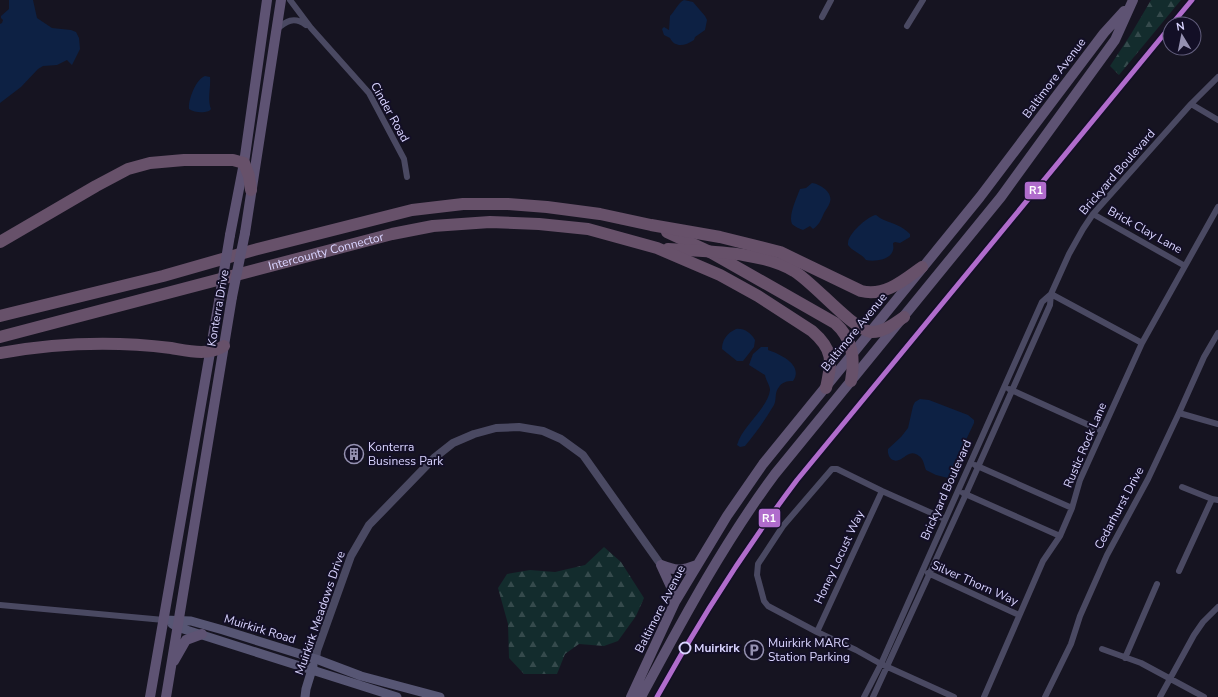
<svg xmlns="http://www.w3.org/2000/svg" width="1218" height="697" font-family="'Nunito Sans',sans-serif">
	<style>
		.forest { fill: url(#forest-firs) }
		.water { fill: #0d2144 }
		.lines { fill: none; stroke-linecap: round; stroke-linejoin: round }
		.minor { stroke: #4a4962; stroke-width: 6 }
		.tertiary { stroke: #4a4962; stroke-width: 8 }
		.secondary { stroke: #575674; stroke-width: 9 }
		.primary { stroke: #5e5373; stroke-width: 10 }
		.motorway { stroke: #67516a; stroke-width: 12 }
		.primary-bridge { stroke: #5e5373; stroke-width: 10 }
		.rail-1-casing { stroke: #130f26; stroke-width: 8 }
		.rail-1 { stroke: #b06ccc; stroke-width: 5 }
		.stop-dot { fill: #130f26; stroke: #d9d4ff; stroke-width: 2 }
		.labels { text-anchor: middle; stroke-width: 4; stroke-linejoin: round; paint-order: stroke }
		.street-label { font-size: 12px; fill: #d9d4ff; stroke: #130f26 }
		.poi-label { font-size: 12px; fill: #d9d4ff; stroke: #130f26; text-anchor: start }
		.stop-label { font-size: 12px; font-weight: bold; fill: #d9d4ff; stroke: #130f26; text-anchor: start }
		.line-badge { stroke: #130f26; stroke-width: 1.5 }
		.badge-label { font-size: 11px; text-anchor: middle; font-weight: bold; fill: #fff }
	</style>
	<defs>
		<pattern id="forest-firs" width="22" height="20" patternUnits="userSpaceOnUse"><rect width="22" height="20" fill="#132c2d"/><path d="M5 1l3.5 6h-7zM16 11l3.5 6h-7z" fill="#354a4c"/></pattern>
	</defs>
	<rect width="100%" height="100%" fill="#161421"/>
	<path class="forest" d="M 1151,0 L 1181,0 L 1119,75 L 1110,66 L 1131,34 Z
		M 604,547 L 621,562 L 644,598 L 636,616 L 618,641 L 604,646 L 579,644 L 565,654 L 557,674 L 524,674 L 509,658 L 508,624 L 498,588 L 507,574 L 530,570 L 555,572 L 585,565 Z"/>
	<path class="water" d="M 9,0 L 33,0 L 37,18 L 52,28 L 71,30 L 76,32 L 79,38 L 80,49 L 72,65 L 67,60 L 57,65 L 43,66 L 38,69 L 21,87 L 0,103 L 0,24 L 2,23 L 3,20 L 1,18 L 1,16 L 9,9 Z
		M 684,0 L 693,2 L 705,16 L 707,20 L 705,30 L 695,37 L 694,40 C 685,46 675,48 670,38 L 664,35 L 662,29 L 664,27 L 669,30 L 670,16 C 675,11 678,3 684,0 Z
		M 205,76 L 210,77 C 211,88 207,99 211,109 L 209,111 C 203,113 195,113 189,109 C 188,100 196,79 205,76 Z
		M 812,183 C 820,184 833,192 830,202 C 829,206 826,209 824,213 C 821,220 819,225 813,229 L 810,226 L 803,230 C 800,229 795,227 792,224 C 788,216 797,197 800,189 L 806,188 Z
		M 876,215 C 879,217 881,219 884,220 C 894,224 902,226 910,234 L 910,237 L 900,243 L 895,242 L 893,243 C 893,245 894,248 893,250 C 891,260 874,262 866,260 C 861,253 853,252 848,245 C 848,245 848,240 849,239 C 852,231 868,216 876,215 Z
		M 736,329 C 744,328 751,333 755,340 L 754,347 L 743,361 L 737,361 L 722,349 C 722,340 727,333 736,329 Z
		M 761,347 L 768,347 L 768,350 C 780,354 804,365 793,381 C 787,381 782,382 779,387 C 774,393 777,399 774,405 C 765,420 756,433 745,446 L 740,447 L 737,445 C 742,426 768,408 770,390 C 770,385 766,381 765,375 L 749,365 L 753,354 Z
		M 920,399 L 929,400 L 968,415 L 974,420 L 974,423 L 948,478 L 936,475 L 926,470 C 924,466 924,459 919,456 C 911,449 906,457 899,460 C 891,463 887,455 888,449 L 901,437 L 908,428 L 913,406 L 915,402 Z"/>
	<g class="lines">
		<path class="minor" d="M 290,0 L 311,28 L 369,93 L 404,159 L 407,177
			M 822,17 L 831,0
			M 907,26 L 923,0
			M 276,30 C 286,21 294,16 306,25
			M 1191,104 L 1218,120
			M 1093,214 L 1185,266
			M 1051,294 L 1142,343
			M 1009,389 L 1102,431
			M 1179,413 L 1218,424
			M 975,465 L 1072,508
			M 1182,487 L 1212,499 L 1218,500
			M 963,493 L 1060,536
			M 945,519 L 882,491 L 837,469 L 832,469 L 783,526 L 758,564 L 757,575 L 764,601 L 768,606 L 817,632 L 856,650 L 881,664 L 954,697
			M 1179,571 L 1212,499
			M 928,573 L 1019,615
			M 0,605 L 164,620
			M 817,632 L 882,491
			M 1102,649 L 1141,663 L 1204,697
			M 1125,658 L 1157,584
			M 864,697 L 881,664 L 1042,302 L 1051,294 L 1069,254 L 1083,229 L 1093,214 L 1191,104 L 1218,77
			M 873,697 L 966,494 L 1050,305 L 1051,294
			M 984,697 L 1043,561 L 1060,536 L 1072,508 L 1080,480 L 1142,343 L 1218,207
			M 1045,697 L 1071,644 L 1080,616 L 1107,555 L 1148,479 L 1179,413 L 1204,357 L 1218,333
			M 1160,697 L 1194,635 L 1203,622 L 1218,607"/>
		<path class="tertiary" d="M 316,659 L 317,651 L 351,556 L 369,525 L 434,458 L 453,443 L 474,434 L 496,428 L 519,427 L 543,431 L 561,439 L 583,455 L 661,565"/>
		<path class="secondary" d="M 164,620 L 191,621 L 223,630 L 316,659 L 361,676 L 440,697
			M 172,624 L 177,627 L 397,697
			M 305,697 L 306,689 L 313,666"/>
		<path class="primary" d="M 245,233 L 281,0
			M 230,235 L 244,163 L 267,0
			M 661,565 L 672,589 L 675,602
			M 661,565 C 676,571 681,571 697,565
			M 174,661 L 186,640 L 202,634
			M 150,697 L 219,301
			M 166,697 L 232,297
			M 631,697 L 675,602 L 727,516 L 763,464 L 980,197 L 1104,33 L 1124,11
			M 641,697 C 682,621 723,544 775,474 L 1001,197 L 1115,40 L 1133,0"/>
		<g class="motorway">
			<path d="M 667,232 L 712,253 L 835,323 C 853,339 855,359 851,381"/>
			<path d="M 0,242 L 96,186 L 128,169 L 150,163 L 184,160 L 233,160 L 244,163 L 249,176 L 251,190"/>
			<path d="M 668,249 C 708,252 760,251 794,271 C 815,284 851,328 871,332 C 883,333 895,323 904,317"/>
			<path d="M 0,316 L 163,276 L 254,250 L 412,210 L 463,204 L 508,204 L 547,207 L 600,214 L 651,225 L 720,237 L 780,252 L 861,291 C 885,297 904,280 922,267"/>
			<path id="s1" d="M 0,337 L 392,234 L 433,226 L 490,222 L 539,224 L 588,229 L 657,248 L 720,275 L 758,296 L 812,331 C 834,350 832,361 826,388"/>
			<path d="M 0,353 C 56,343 115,341 171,348 C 189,351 208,356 224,346"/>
		</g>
		<path class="primary-bridge" d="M 232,297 L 245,233
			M 219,301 L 230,235"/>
		<g class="rail-1-casing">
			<path id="rail-1" d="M 1172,24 L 1192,0
				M 657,697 C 699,621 745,549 797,480 L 1170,27"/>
		</g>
		<use href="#rail-1" class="rail-1"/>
	</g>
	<defs>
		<g id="building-ring" transform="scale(1)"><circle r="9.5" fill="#130f26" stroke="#9591b1" stroke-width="1.5"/><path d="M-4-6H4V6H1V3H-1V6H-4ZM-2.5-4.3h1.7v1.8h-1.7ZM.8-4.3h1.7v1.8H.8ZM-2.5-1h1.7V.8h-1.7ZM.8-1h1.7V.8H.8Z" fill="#9591b1"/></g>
		<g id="parking-ring" transform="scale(1)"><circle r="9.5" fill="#130f26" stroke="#9591b1" stroke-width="1.5"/><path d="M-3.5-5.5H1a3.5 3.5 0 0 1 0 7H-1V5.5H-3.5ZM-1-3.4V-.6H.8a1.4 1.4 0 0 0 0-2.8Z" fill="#9591b1"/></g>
	</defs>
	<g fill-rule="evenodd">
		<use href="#building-ring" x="354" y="454"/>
		<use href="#parking-ring" x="754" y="650"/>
	</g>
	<circle class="stop-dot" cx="685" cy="648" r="5.5"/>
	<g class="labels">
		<g class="street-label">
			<text transform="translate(1054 78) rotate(-53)" y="4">Baltimore Avenue</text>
			<text transform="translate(390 112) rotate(61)" y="4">Cinder Road</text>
			<text transform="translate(1117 172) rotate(-49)" y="4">Brickyard Boulevard</text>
			<text transform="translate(1145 230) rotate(29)" y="4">Brick Clay Lane</text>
			<text dy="4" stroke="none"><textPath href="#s1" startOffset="337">Intercounty Connector</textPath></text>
			<text transform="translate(218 308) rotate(-80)" y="4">Konterra Drive</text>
			<text transform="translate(854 332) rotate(-51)" y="4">Baltimore Avenue</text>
			<text transform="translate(1085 445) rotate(-67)" y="4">Rustic Rock Lane</text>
			<text transform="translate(946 490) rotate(-66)" y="4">Brickyard Boulevard</text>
			<text transform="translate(1119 508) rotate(-62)" y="4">Cedarhurst Drive</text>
			<text transform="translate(839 557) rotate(-65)" y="4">Honey Locust Way</text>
			<text transform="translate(975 583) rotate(24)" y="4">Silver Thorn Way</text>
			<text transform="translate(660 609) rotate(-63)" y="4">Baltimore Avenue</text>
			<text transform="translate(320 613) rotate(-71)" y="4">Muirkirk Meadows Drive</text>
			<text transform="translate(260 629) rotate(17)" y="4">Muirkirk Road</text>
		</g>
		<g class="poi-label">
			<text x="368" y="451">Konterra<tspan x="368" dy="14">Business Park</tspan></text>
			<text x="768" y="647">Muirkirk MARC<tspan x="768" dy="14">Station Parking</tspan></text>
		</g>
		<g class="stop-label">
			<text x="694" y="652">Muirkirk</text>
		</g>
	</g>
	<g class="line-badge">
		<rect x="1024" y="181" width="23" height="19" rx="4" fill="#b06ccc"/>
		<rect x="758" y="508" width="23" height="20" rx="4" fill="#b06ccc"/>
	</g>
	<g class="badge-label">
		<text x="1036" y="194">R1</text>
		<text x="769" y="522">R1</text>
	</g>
	<g transform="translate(1182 36) rotate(350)"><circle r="19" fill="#130f26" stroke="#625e7d"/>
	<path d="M0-3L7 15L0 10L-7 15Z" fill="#9591b1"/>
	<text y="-6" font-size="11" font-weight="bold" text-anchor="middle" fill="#d9d4ff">N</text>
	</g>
</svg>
